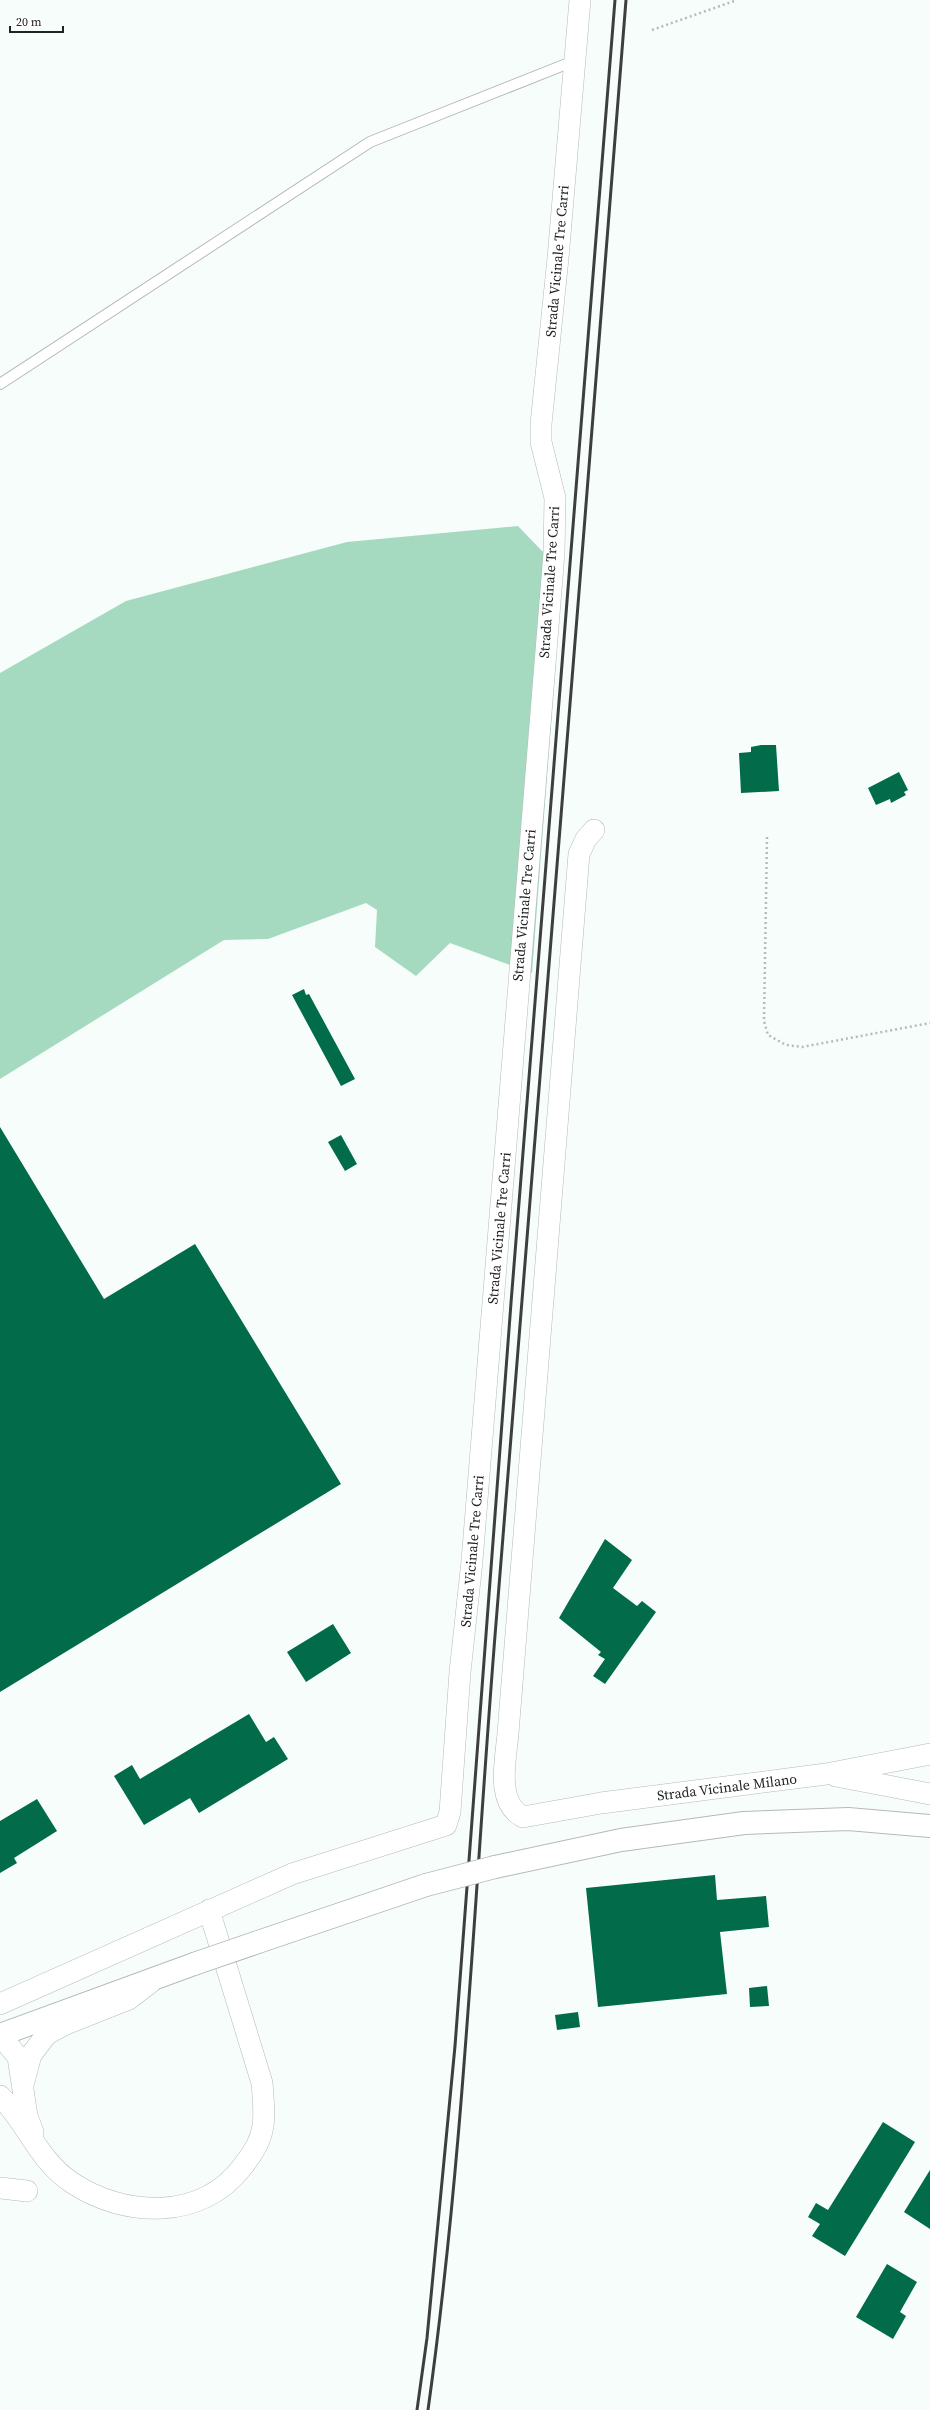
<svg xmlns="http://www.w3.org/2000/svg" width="930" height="2410" font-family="'Source Serif 4',serif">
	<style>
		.green { fill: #a6dac0 }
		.building { fill: #016b4a }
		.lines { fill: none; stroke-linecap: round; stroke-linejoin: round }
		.lane-casing { stroke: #b5bab7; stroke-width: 12 }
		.street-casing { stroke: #b5bab7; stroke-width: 22 }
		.secondary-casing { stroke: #b5bab7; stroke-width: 24 }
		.path { stroke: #b6bbb9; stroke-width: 2.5; stroke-dasharray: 2 3; stroke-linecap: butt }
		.lane { stroke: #fff; stroke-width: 10 }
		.street { stroke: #fff; stroke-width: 21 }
		.secondary { stroke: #fff; stroke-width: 22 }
		.rail { stroke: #3d3f3e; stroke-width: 3 }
		.secondary-bridge-casing { stroke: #b5bab7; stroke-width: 24; stroke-linecap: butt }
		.secondary-bridge { stroke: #fff; stroke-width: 22 }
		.labels { text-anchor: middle; stroke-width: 4; stroke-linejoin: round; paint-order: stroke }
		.street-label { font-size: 14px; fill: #212322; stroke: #fff }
	</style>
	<rect width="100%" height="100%" fill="#f7fdfa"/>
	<path class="green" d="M 518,526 L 542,551 L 564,553 L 532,973 L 450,943 L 416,976 L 375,947 L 377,910 L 366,903 L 268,939 L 224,940 L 0,1079 L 0,673 L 126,601 L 347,542 Z"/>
	<path class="building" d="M 761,745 L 776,745 L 779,791 L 741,793 L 739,753 L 751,752 L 751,747 Z
		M 899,772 L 908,790 L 904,792 L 906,795 L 891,803 L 890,799 L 876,805 L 868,788 Z
		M 304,989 L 306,995 L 309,994 L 355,1079 L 341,1086 L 292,995 Z
		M 0,1127 L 104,1299 L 195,1244 L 341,1484 L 0,1692 Z
		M 341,1135 L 357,1164 L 345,1171 L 328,1142 Z
		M 605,1539 L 632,1560 L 613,1588 L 637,1606 L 642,1601 L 656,1612 L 605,1684 L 593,1676 L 605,1659 L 598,1655 L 601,1652 L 559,1618 Z
		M 333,1624 L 351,1653 L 306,1682 L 287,1652 Z
		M 249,1714 L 266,1742 L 274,1737 L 288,1759 L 199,1813 L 190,1798 L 144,1825 L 114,1776 L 132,1765 L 140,1779 Z
		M 37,1799 L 57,1831 L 14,1858 L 17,1863 L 0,1873 L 0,1821 Z
		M 715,1875 L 717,1900 L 766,1896 L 769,1927 L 720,1932 L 727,1994 L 598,2007 L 586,1888 Z
		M 767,1986 L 769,2006 L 750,2007 L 749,1988 Z
		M 578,2012 L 580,2027 L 557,2030 L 555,2015 Z
		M 883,2122 L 915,2142 L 845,2256 L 812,2236 L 820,2224 L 808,2217 L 816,2203 L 828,2210 Z
		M 930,2170 L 930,2229 L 904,2212 Z
		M 887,2264 L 917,2282 L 900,2312 L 906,2316 L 893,2339 L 856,2317 Z"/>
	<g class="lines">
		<g class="lane-casing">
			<path id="lane" d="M 0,384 L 370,142 L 574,61"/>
		</g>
		<g class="street-casing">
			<path id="street" d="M 594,830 L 586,839 L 579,854 L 508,1733 C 506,1760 495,1802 523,1817 L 601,1803 L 826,1774 L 930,1754
				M 836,1776 L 930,1794
				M 0,2004 L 292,1874 L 446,1825 L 450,1812 L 460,1672 L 472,1561 L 554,553 L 555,498 L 541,442 L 541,424 L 558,258 L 580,0
				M 0,2035 L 18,2057 L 27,2116 L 33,2132
				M 23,2085 L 31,2055 L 47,2034 L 66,2024 L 129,1999 L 151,1982
				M 0,2096 C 26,2122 39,2161 71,2182 C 124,2218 202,2221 243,2166 C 252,2155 261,2141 263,2126 C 265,2112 263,2097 262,2083 L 209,1910
				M 0,2188 L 27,2191"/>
		</g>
		<g class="secondary-casing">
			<path id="secondary" d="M 495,1867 L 621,1840 L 744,1823 L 848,1819 L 930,1826
				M 258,1942 L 426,1885
				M 0,2035 L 194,1964"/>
		</g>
		<path class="path" d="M 652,30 L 737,0
			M 767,837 L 764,1021 L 768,1035 L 786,1045 L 802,1047 L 930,1023"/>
		<use href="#lane" class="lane"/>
		<use href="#street" class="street"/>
		<use href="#secondary" class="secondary"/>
		<path class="rail" d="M 417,2410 L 427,2338 L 455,2046 L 511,1303 L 615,0
			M 428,2410 C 465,2145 475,1877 497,1611 C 542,1074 583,537 626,0"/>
		<g class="secondary-bridge-casing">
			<path id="secondary-bridge" d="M 426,1885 L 495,1867
				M 194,1964 L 258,1942"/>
		</g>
		<use href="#secondary-bridge" class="secondary-bridge"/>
	</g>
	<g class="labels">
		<g class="street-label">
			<text transform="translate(557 261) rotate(-85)" y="5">Strada Vicinale Tre Carri</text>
			<text transform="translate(549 582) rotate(-86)" y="5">Strada Vicinale Tre Carri</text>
			<text transform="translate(524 905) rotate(-85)" y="5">Strada Vicinale Tre Carri</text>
			<text transform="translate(499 1228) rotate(-85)" y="5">Strada Vicinale Tre Carri</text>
			<text transform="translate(472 1551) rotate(-85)" y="5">Strada Vicinale Tre Carri</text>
			<text transform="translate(727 1787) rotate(-7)" y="5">Strada Vicinale Milano</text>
		</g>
	</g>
	<path d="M10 26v6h53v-6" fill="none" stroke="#212322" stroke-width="2"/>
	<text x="16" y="26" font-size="12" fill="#212322" stroke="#ffffff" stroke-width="3" paint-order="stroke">20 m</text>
</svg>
